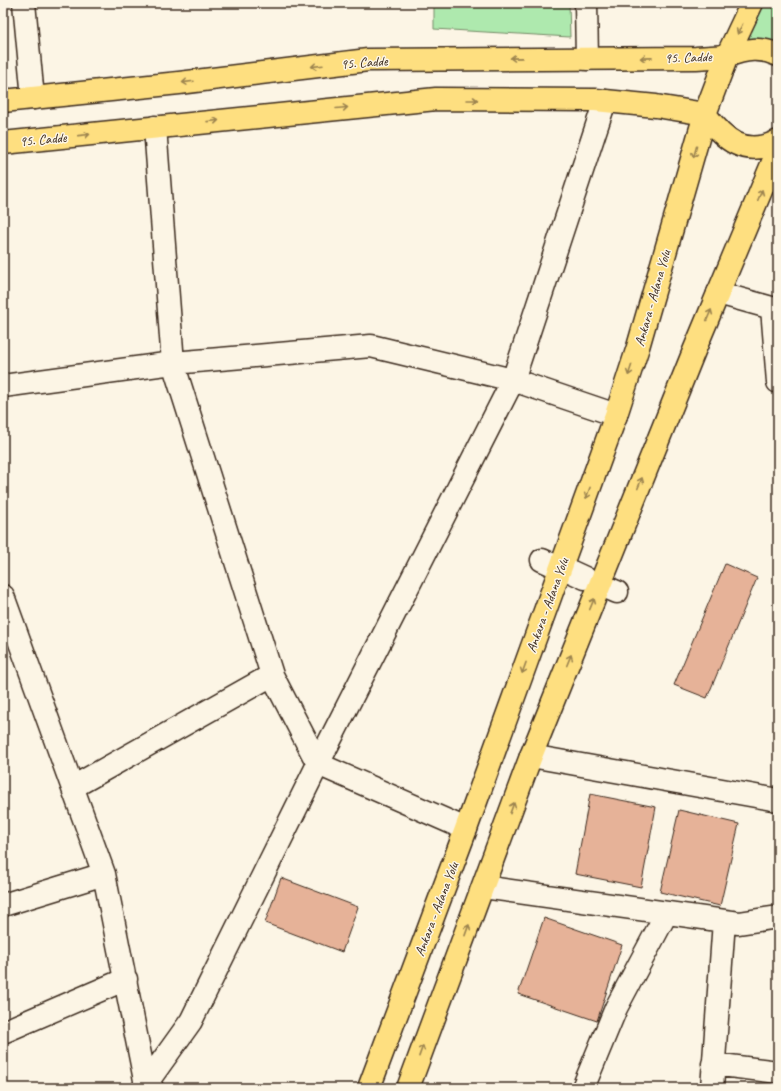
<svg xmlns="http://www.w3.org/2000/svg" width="781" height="1091" font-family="Caveat,sans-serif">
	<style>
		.green { fill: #aee9ae; stroke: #748a66 }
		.building { fill: #e6b298; stroke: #3b2a1e }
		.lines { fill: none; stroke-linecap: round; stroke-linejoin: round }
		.minor-casing { stroke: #3b2a1e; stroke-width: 25 }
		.major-casing { stroke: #3b2a1e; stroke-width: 25 }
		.highway-casing { stroke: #3b2a1e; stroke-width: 25 }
		.minor { stroke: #fcf5e5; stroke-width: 22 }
		.major { stroke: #fedf80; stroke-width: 22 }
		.highway { stroke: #fedf80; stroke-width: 22 }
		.oneway { stroke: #9c844f }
		.labels { text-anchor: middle; stroke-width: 3; stroke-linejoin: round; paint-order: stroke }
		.street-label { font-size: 14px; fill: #3b2a1e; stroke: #fcf5e5 }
	</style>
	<rect width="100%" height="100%" fill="#fcf5e5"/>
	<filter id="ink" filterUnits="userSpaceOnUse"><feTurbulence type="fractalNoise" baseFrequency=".025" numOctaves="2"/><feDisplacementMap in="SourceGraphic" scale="8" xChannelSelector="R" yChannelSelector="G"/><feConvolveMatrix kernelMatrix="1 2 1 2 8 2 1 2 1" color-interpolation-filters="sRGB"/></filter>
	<g filter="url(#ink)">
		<path class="green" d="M 434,3 L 569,3 L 570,37 L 434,29 Z
			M 761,3 L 778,3 L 778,47 L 746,43 Z"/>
		<path class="building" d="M 725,564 L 757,578 L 707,698 L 674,685 Z
			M 590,794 L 656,807 L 641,887 L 575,874 Z
			M 679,810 L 739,824 L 720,906 L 660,892 Z
			M 281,878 L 358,907 L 342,952 L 265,923 Z
			M 544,918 L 622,945 L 597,1021 L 518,994 Z"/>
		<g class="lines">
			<g class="minor-casing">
				<path id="minor" d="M 24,3 L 33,98
					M 586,3 L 587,59
					M 155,127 L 173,363 L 272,675 L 318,764 L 466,829
					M 718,293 L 772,308 L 778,382
					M 3,386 L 173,363 L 371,346 L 513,380 L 616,415
					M 542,560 L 551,564
					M 572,572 L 585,578
					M 610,589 L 617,592
					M 3,596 L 104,874 L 146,1085 L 152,1088
					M 531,756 L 778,800
					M 73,787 L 272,675
					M 483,887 L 739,923 L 778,917
					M 3,905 L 104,874
					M 3,1032 L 126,979
					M 713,1064 L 778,1072
					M 143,1088 L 191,1021 L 318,764 L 513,380 L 605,101
					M 583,1088 L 616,1008 L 666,914
					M 712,1088 L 724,921"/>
			</g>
			<g class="major-casing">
				<path id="major" d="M 3,101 L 179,83 L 368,60 L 696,58 L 727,56
					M 3,143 L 436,99 L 595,100 L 656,106 L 705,114"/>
			</g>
			<g class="highway-casing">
				<path id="highway" d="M 727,56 C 746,49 760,47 778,55
					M 705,114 C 724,140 745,158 778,141
					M 369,1088 L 466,829 L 616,415 L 638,347 L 705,114 L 727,56 L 752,3
					M 408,1088 L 531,756 L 694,351 L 778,150"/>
			</g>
			<use href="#minor" class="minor"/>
			<use href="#major" class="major"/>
			<use href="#highway" class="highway"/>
		</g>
		<defs><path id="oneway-shaft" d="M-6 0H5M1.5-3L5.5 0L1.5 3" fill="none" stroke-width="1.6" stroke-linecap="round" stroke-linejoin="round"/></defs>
		<g class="oneway">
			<use href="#oneway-shaft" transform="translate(740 29) rotate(116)"/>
			<use href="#oneway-shaft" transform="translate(516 58) rotate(179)"/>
			<use href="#oneway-shaft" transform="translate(646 58) rotate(179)"/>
			<use href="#oneway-shaft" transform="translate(317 66) rotate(173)"/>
			<use href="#oneway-shaft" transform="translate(188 82) rotate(173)"/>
			<use href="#oneway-shaft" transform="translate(472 100)"/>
			<use href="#oneway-shaft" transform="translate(342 108) rotate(-5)"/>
			<use href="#oneway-shaft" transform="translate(213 121) rotate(-6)"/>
			<use href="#oneway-shaft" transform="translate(84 135) rotate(-6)"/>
			<use href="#oneway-shaft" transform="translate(695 152) rotate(105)"/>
			<use href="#oneway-shaft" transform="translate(760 195) rotate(-67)"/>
			<use href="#oneway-shaft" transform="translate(709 315) rotate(-67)"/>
			<use href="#oneway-shaft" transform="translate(630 370) rotate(108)"/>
			<use href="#oneway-shaft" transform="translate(640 483) rotate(-68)"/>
			<use href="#oneway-shaft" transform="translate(588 493) rotate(110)"/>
			<use href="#oneway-shaft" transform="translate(592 604) rotate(-68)"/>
			<use href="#oneway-shaft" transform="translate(569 660) rotate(-68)"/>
			<use href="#oneway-shaft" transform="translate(524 668) rotate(110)"/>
			<use href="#oneway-shaft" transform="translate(512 808) rotate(-70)"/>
			<use href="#oneway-shaft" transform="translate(467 930) rotate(-70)"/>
			<use href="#oneway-shaft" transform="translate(421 1051) rotate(-70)"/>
		</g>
	</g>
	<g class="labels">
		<g class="street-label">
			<text transform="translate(688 57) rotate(-2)" y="5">95. Cadde</text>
			<text transform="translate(364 62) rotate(-4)" y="5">95. Cadde</text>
			<text transform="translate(43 139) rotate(-5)" y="5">95. Cadde</text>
			<text transform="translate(652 298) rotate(-74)" y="5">Ankara - Adana Yolu</text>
			<text transform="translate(547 605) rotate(-70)" y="5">Ankara - Adana Yolu</text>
			<text transform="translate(436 909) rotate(-69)" y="5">Ankara - Adana Yolu</text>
		</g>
	</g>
	<rect width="781" height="1091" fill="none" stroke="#fcf5e5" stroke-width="16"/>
	<rect x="8" y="8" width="765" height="1075" fill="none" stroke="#3b2a1e" stroke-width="1.5" filter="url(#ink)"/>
</svg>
